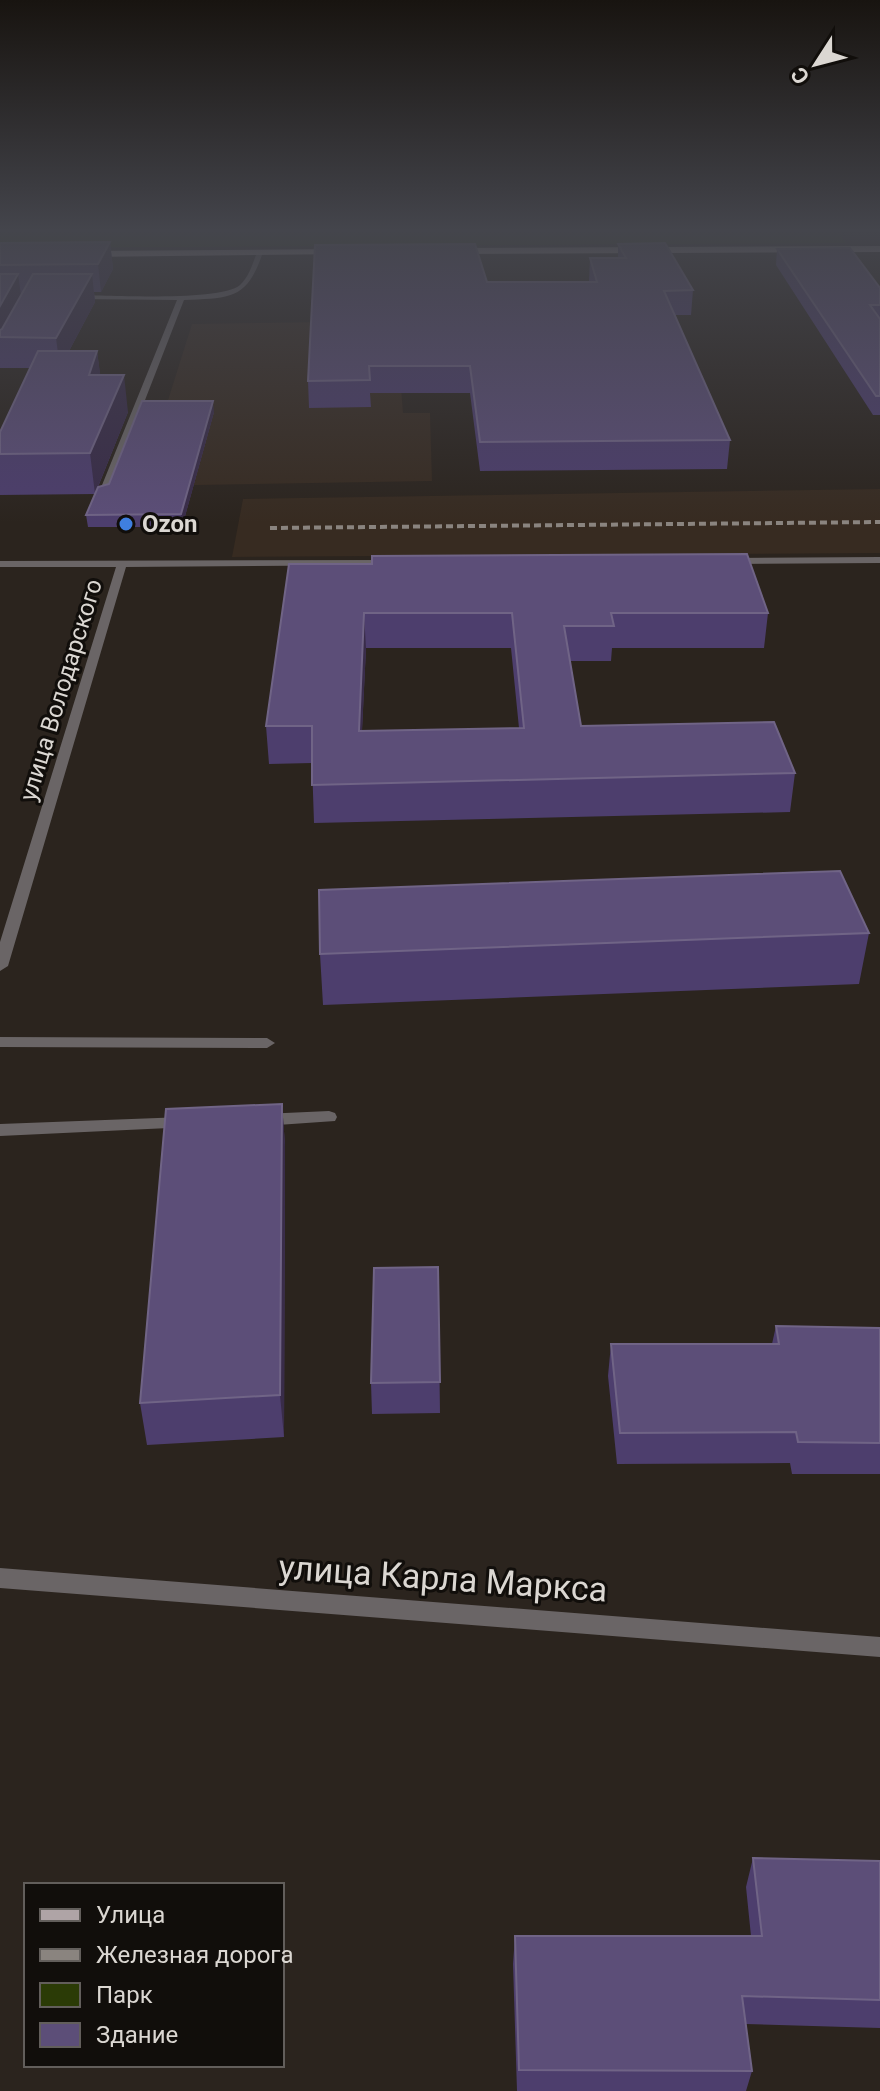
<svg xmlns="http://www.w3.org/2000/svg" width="880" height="2091" font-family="Roboto,sans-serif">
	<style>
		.built { fill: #372b21 }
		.green { fill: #2b3b06 }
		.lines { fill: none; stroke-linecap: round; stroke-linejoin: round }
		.service { fill: #6a6566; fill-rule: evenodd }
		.minor { fill: #6a6566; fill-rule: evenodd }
		.tertiary { fill: #6a6566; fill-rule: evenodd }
		.primary { fill: #afa4a6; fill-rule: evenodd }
		.rail { stroke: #8a847f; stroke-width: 4; stroke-dasharray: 7 4; stroke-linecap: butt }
		.wall { fill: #4d3e6d; fill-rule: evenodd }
		.shaded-wall { fill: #392c49 }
		.building { fill: #5c4e78; stroke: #706486; stroke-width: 2; fill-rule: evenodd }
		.shop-dot { fill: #3f7fe0; stroke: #110e0b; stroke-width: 3 }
		.labels { text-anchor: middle; stroke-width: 6; stroke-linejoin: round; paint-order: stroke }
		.far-poi-label { font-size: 24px; font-weight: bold; fill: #dbd7d2; stroke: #110e0b; text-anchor: start }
		.far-street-label { font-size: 24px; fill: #dbd7d2; stroke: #110e0b }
		.near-street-label { font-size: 34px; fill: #dbd7d2; stroke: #110e0b }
	</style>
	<rect width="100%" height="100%" fill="#2b241e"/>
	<path class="built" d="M 396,321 L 403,413 L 430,413 L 432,481 L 141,486 L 192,324 Z
		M 880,489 L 880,553 L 232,557 L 243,499 Z"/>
	<path class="green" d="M 0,230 L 837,230 L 846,243 L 0,248 Z"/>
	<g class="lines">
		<path class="service" d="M 260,250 L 263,252 C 247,300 231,298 184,300 L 108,495 L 100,497 L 98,495 L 177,300 L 74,299 L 70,297 L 74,295 C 105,295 220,302 240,285 C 249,277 253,263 257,252 Z
			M 0,1037 L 267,1038 L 275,1043 L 267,1048 L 0,1047 Z
			M 329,1111 L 335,1113 L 337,1117 L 335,1121 L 263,1126 L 255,1120 L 263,1114 Z
			M 184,1117 L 192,1123 L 190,1127 L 0,1136 L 0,1124 Z"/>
		<path class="minor" d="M 880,557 L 880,563 L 730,564 L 725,561 L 730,558 Z
			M 390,560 L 394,561 L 394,565 L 126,567 L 8,966 L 0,971 L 0,942 L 116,567 L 0,567 L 0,561 Z"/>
		<path class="tertiary" d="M 0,1568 L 880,1637 L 880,1657 L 0,1588 Z"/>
		<path class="primary" d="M 880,246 L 880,252 L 452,254 L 448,251 L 452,248 Z
			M 340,249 L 343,254 L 84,257 L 80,254 L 84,251 Z"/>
		<path class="rail" d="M 270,528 L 880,522"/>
	</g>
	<path class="wall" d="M 110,242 L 113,269 L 101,292 L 94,292 L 95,302 L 69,351 L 97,351 L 100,375 L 128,412 L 98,487 L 109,484 L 214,412 L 182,527 L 88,527 L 86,515 L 95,494 L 0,495 L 0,432 L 30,368 L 0,368 L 0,243 Z
		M 618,244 L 693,290 L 691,315 L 675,315 L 730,440 L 727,469 L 480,471 L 470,393 L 370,393 L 371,407 L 309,408 L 308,381 L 487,282 L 589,282 L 590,258 L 618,258 Z
		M 777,249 L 880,288 L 880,415 L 873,415 L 776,265 Z
		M 289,564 L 768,613 L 764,648 L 612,648 L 611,661 L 570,661 L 581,726 L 795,773 L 790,812 L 314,823 L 312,763 L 269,764 L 266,726 ZM 366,648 L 511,648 L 519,728 L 362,731 Z
		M 869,933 L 859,984 L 323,1005 L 320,954 Z
		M 282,1104 L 285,1145 L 284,1437 L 147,1445 L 140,1403 Z
		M 438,1267 L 440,1413 L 372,1414 L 371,1383 Z
		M 776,1326 L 880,1328 L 880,1474 L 792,1474 L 790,1463 L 617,1464 L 608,1376 L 611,1344 L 772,1344 Z
		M 753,1858 L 880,1861 L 880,2028 L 746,2024 L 752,2071 L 746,2091 L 517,2091 L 513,1964 L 515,1936 L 751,1936 L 746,1887 Z"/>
	<path class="shaded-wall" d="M 110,242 L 113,269 L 101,292 L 98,264 Z
		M 18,274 L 22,302 L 0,337 L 0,306 Z
		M 92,274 L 95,302 L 60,368 L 56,338 Z
		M 97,351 L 102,387 L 89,375 Z
		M 124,375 L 128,412 L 95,494 L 90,453 Z
		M 213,401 L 214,412 L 182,527 L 181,514 Z
		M 364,613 L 366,648 L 360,769 L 359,731 Z
		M 282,1104 L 285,1145 L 284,1437 L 280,1395 Z"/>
	<path class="building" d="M 110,242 L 98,264 L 0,265 L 0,243 Z
		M 665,243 L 693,290 L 664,291 L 730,440 L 480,442 L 470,366 L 369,366 L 370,380 L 308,381 L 315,245 L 475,244 L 487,282 L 597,282 L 590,258 L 626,258 L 618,244 Z
		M 850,248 L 880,288 L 880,305 L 870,305 L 880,319 L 880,396 L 876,396 L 777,249 Z
		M 0,274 L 18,274 L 0,306 Z
		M 33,274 L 92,274 L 56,338 L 0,337 L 0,330 L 2,329 Z
		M 38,351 L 97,351 L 89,375 L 124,375 L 90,453 L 0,454 L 0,432 Z
		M 142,401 L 213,401 L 181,514 L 86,515 L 98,487 L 109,484 Z
		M 747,554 L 768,613 L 611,613 L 614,626 L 564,626 L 581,726 L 774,722 L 795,773 L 312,785 L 312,726 L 266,726 L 289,564 L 372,564 L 372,556 ZM 364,613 L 512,613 L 524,728 L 359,731 Z
		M 840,871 L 869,933 L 320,954 L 319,890 Z
		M 282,1104 L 280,1395 L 140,1403 L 166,1109 Z
		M 438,1267 L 440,1382 L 371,1383 L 374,1268 Z
		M 776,1326 L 880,1328 L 880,1443 L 798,1442 L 796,1432 L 620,1433 L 611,1344 L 779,1344 Z
		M 753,1858 L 880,1861 L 880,2000 L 742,1996 L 752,2071 L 519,2070 L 515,1936 L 762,1936 Z"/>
	<linearGradient id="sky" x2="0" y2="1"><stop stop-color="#181410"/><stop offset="0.44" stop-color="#44454c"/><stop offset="1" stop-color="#44454c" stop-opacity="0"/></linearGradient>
	<rect width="880" height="523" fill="url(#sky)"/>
	<circle class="shop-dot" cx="126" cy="524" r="8"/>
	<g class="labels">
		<g class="far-poi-label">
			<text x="142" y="532">Ozon</text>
		</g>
		<g class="far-street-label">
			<text transform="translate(61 690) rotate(-73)" y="8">улица Володарского</text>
		</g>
		<g class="near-street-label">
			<text transform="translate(443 1578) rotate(4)" y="12">улица Карла Маркса</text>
		</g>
	</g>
	<rect x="24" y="1883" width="260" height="184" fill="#110e0b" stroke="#625e5b" stroke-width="2"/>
	<rect x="40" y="1909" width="40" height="12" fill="#afa4a6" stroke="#625e5b" stroke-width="2"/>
	<text x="96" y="1923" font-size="24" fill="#dbd7d2">Улица</text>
	<rect x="40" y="1949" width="40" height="12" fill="#8a847f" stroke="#625e5b" stroke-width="2"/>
	<text x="96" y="1963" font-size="24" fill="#dbd7d2">Железная дорога</text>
	<rect x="40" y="1983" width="40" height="24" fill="#2b3b06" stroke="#625e5b" stroke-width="2"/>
	<text x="96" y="2003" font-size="24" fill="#dbd7d2">Парк</text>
	<rect x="40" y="2023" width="40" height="24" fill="#5c4e78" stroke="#625e5b" stroke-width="2"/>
	<text x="96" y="2043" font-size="24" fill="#dbd7d2">Здание</text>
	<g transform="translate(816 64) rotate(234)" stroke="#110e0b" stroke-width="6" paint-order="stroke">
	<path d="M0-6L14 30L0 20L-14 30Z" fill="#dbd7d2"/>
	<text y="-12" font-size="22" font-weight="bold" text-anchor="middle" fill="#dbd7d2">С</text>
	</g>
</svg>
